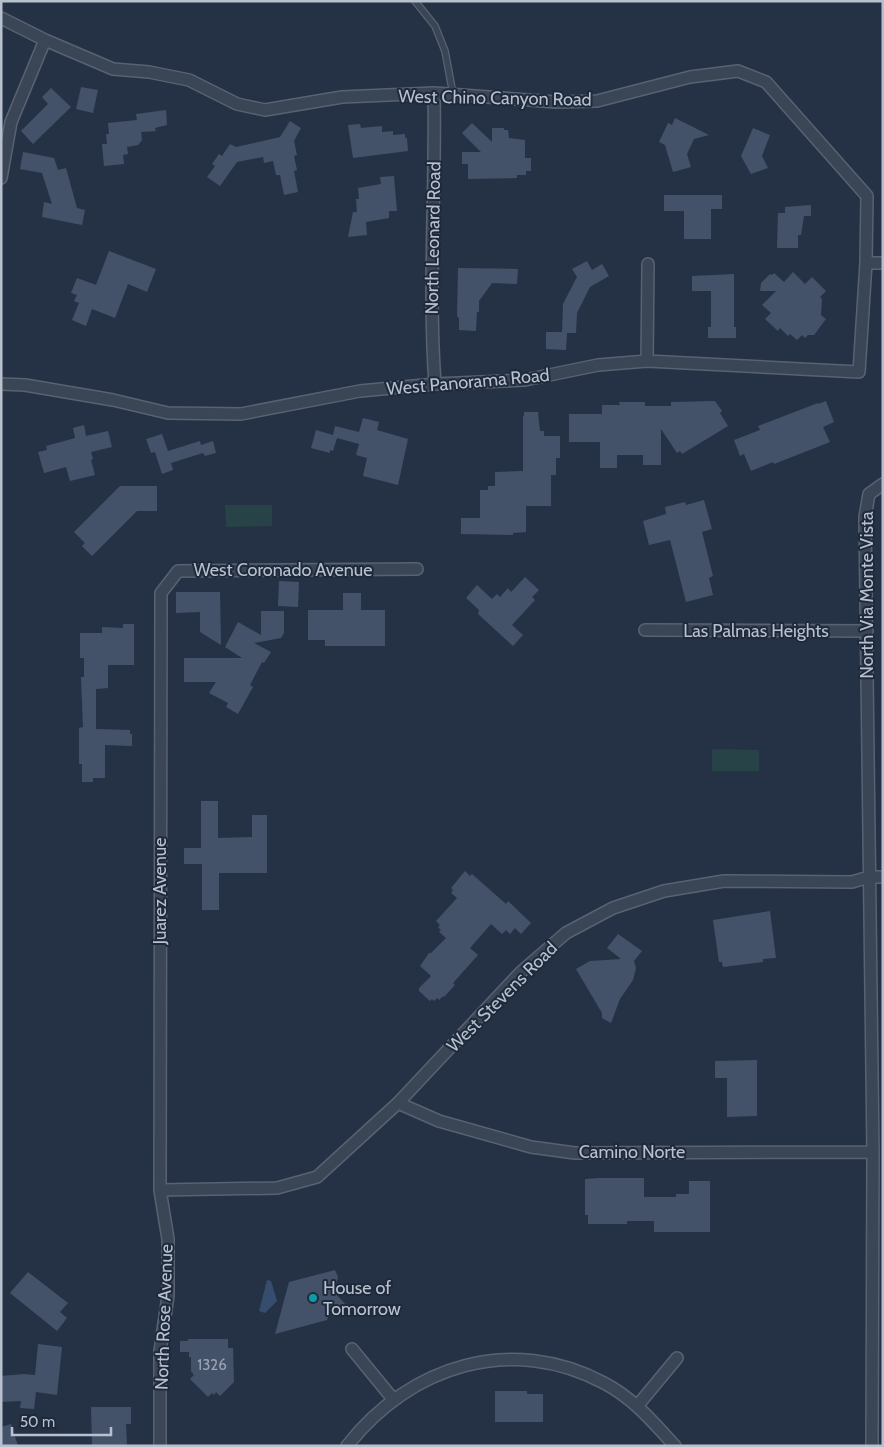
<svg xmlns="http://www.w3.org/2000/svg" width="884" height="1447" font-family="Cabin,sans-serif">
	<style>
		.green { fill: #274347 }
		.water { fill: #374d6e }
		.building { fill: #445269 }
		.lines { fill: none; stroke-linecap: round; stroke-linejoin: round }
		.lane-casing { stroke: #586272; stroke-width: 8 }
		.street-casing { stroke: #586272; stroke-width: 14 }
		.lane { stroke: #3a4555; stroke-width: 5.5 }
		.street { stroke: #3a4555; stroke-width: 11 }
		.culture-dot { fill: #0f9aa8; stroke: #1e293b; stroke-width: 2 }
		.labels { text-anchor: middle; stroke-width: 4; stroke-linejoin: round; paint-order: stroke }
		.number-label { font-size: 15px; fill: #9ba4b5 }
		.street-label { font-size: 18px; fill: #b8c0ce; stroke: #1e293b }
		.poi-label { font-size: 18px; fill: #b8c0ce; stroke: #1e293b; text-anchor: start }
	</style>
	<rect width="100%" height="100%" fill="#253246"/>
	<path class="green" d="M 225,505 L 272,505 L 272,526 L 226,527 Z
		M 712,749 L 759,750 L 759,771 L 712,771 Z"/>
	<path class="water" d="M 267,1280 L 271,1281 L 277,1301 L 265,1313 L 259,1311 Z"/>
	<path class="building" d="M 81,87 L 98,90 L 93,113 L 76,109 Z
		M 51,88 L 71,107 L 33,144 L 21,131 L 48,104 L 42,97 Z
		M 166,110 L 167,125 L 155,128 L 156,131 L 141,132 L 142,140 L 138,145 L 127,147 L 128,154 L 123,155 L 124,164 L 104,166 L 102,144 L 107,144 L 106,134 L 109,134 L 108,123 L 137,120 L 136,114 Z
		M 675,118 L 709,135 L 694,139 L 687,154 L 691,167 L 673,172 L 665,145 L 659,142 L 668,123 L 672,125 Z
		M 290,121 L 301,128 L 294,141 L 297,155 L 294,156 L 297,170 L 294,171 L 298,192 L 284,195 L 280,175 L 276,175 L 273,161 L 264,163 L 263,157 L 237,162 L 220,186 L 207,177 L 215,166 L 212,164 L 219,154 L 222,156 L 230,144 L 236,147 L 280,137 Z
		M 472,123 L 492,142 L 492,128 L 504,128 L 504,130 L 508,130 L 509,138 L 525,140 L 525,158 L 531,158 L 531,171 L 526,171 L 526,175 L 517,175 L 517,178 L 468,179 L 468,164 L 462,164 L 462,152 L 481,152 L 462,133 Z
		M 360,124 L 361,128 L 382,126 L 382,132 L 393,131 L 393,135 L 405,134 L 405,138 L 407,138 L 408,151 L 353,158 L 348,125 Z
		M 753,128 L 770,135 L 762,156 L 768,168 L 751,174 L 741,156 Z
		M 23,152 L 54,158 L 58,170 L 66,168 L 77,208 L 85,210 L 82,225 L 42,217 L 44,202 L 52,204 L 42,173 L 20,169 Z
		M 394,176 L 397,211 L 389,211 L 389,218 L 366,222 L 367,235 L 348,237 L 353,212 L 357,212 L 356,199 L 359,199 L 358,188 L 381,184 L 380,177 Z
		M 664,195 L 722,195 L 722,209 L 711,209 L 711,239 L 684,239 L 684,211 L 664,211 Z
		M 811,205 L 811,216 L 804,216 L 801,235 L 798,235 L 798,248 L 777,248 L 778,213 L 785,213 L 785,207 Z
		M 109,251 L 156,269 L 147,292 L 128,284 L 115,318 L 92,309 L 86,326 L 72,320 L 79,303 L 74,301 L 77,295 L 71,293 L 77,278 L 96,285 Z
		M 587,261 L 592,270 L 602,264 L 609,276 L 590,287 L 577,313 L 576,333 L 567,333 L 566,350 L 546,349 L 546,332 L 562,332 L 563,304 L 577,277 L 572,269 Z
		M 458,268 L 518,269 L 517,284 L 492,283 L 479,301 L 479,312 L 477,312 L 476,331 L 459,330 L 459,318 L 457,316 Z
		M 793,272 L 805,284 L 812,277 L 826,291 L 820,297 L 822,299 L 821,315 L 826,319 L 814,335 L 808,335 L 805,338 L 802,335 L 797,340 L 790,334 L 788,336 L 780,328 L 778,331 L 765,319 L 771,313 L 762,305 L 776,291 L 760,291 L 761,283 L 770,274 L 772,275 L 774,273 L 784,282 Z
		M 734,274 L 734,327 L 736,327 L 736,338 L 708,338 L 708,327 L 711,327 L 711,291 L 692,291 L 692,276 Z
		M 715,401 L 722,411 L 720,413 L 728,426 L 682,454 L 680,451 L 677,453 L 661,429 L 661,465 L 643,465 L 643,455 L 617,455 L 617,468 L 600,468 L 600,442 L 569,442 L 569,414 L 602,414 L 602,405 L 620,405 L 619,402 L 645,402 L 645,406 L 671,406 L 671,402 Z
		M 826,401 L 834,422 L 823,427 L 830,442 L 774,464 L 773,462 L 751,471 L 744,454 L 740,456 L 734,440 L 760,430 L 758,426 L 818,403 L 818,404 Z
		M 524,412 L 538,412 L 540,431 L 544,431 L 544,436 L 560,436 L 560,458 L 556,458 L 556,475 L 551,475 L 551,506 L 526,506 L 526,532 L 513,533 L 513,535 L 461,534 L 461,518 L 480,518 L 480,490 L 488,490 L 488,486 L 495,486 L 495,472 L 523,471 L 523,416 L 524,416 Z
		M 363,418 L 379,422 L 377,430 L 408,439 L 398,485 L 363,476 L 367,458 L 356,455 L 359,444 L 337,438 L 333,451 L 330,450 L 330,453 L 311,448 L 316,430 L 333,435 L 335,426 L 359,432 Z
		M 84,425 L 86,436 L 108,431 L 112,447 L 91,452 L 93,459 L 91,460 L 95,475 L 70,481 L 66,467 L 44,473 L 38,452 L 47,450 L 46,446 L 75,438 L 73,428 Z
		M 162,434 L 168,451 L 200,441 L 201,445 L 213,441 L 216,453 L 205,456 L 203,453 L 171,463 L 173,470 L 162,474 L 155,452 L 151,453 L 146,439 Z
		M 120,486 L 157,486 L 157,511 L 137,511 L 92,556 L 82,546 L 85,543 L 74,532 Z
		M 704,500 L 712,529 L 702,532 L 713,576 L 709,578 L 713,595 L 686,602 L 670,540 L 649,545 L 643,521 L 666,514 L 665,507 L 685,502 L 686,505 Z
		M 525,577 L 539,590 L 532,597 L 535,600 L 512,625 L 523,635 L 513,646 L 478,614 L 479,610 L 466,598 L 477,585 L 492,599 L 497,594 L 500,597 L 508,588 L 511,592 Z
		M 279,581 L 299,582 L 298,607 L 278,606 Z
		M 176,592 L 220,592 L 221,645 L 200,632 L 200,612 L 176,613 Z
		M 343,593 L 361,593 L 361,610 L 385,610 L 385,646 L 325,646 L 325,640 L 308,640 L 308,610 L 343,610 Z
		M 261,611 L 284,611 L 284,633 L 281,638 L 254,643 L 271,652 L 264,663 L 262,662 L 250,685 L 253,687 L 238,714 L 226,707 L 228,703 L 209,693 L 216,682 L 184,682 L 184,658 L 242,658 L 225,647 L 238,622 L 261,635 Z
		M 123,624 L 134,624 L 134,665 L 108,665 L 108,688 L 96,689 L 96,729 L 130,730 L 130,734 L 132,734 L 132,746 L 105,745 L 105,778 L 93,778 L 93,782 L 82,782 L 82,764 L 79,764 L 79,728 L 83,727 L 81,677 L 84,677 L 84,658 L 80,658 L 80,633 L 102,633 L 102,627 L 123,628 Z
		M 201,801 L 218,801 L 218,838 L 252,837 L 252,815 L 267,815 L 267,873 L 219,873 L 219,910 L 202,910 L 202,864 L 184,864 L 184,848 L 201,848 Z
		M 465,871 L 470,876 L 472,874 L 506,904 L 508,901 L 531,923 L 521,934 L 515,928 L 510,934 L 506,930 L 502,934 L 491,924 L 470,948 L 478,955 L 453,983 L 455,985 L 444,997 L 443,996 L 439,1000 L 437,998 L 434,1001 L 432,999 L 430,1001 L 419,991 L 419,988 L 431,976 L 420,966 L 429,953 L 431,953 L 446,938 L 439,932 L 441,930 L 438,927 L 440,925 L 436,921 L 457,898 L 451,893 L 453,890 L 451,888 Z
		M 770,911 L 776,958 L 763,959 L 763,962 L 723,967 L 722,962 L 719,962 L 713,920 Z
		M 618,934 L 642,951 L 634,961 L 636,968 L 633,980 L 620,999 L 611,1023 L 602,1018 L 602,1013 L 576,969 L 590,961 L 621,959 L 607,948 Z
		M 757,1060 L 757,1116 L 727,1117 L 727,1078 L 715,1078 L 715,1061 Z
		M 599,1178 L 644,1178 L 644,1197 L 676,1197 L 676,1194 L 689,1194 L 689,1181 L 710,1181 L 710,1232 L 654,1232 L 654,1221 L 627,1221 L 627,1224 L 588,1224 L 588,1215 L 585,1215 L 585,1179 Z
		M 335,1270 L 338,1277 L 334,1292 L 346,1305 L 331,1308 L 327,1320 L 275,1334 L 289,1282 Z
		M 28,1272 L 68,1303 L 60,1312 L 67,1318 L 57,1331 L 10,1293 Z
		M 188,1339 L 228,1339 L 228,1348 L 233,1348 L 234,1382 L 220,1396 L 216,1392 L 214,1395 L 212,1393 L 208,1397 L 190,1379 L 194,1375 L 191,1371 L 191,1357 L 189,1357 L 189,1352 L 180,1352 L 180,1341 L 188,1341 Z
		M 38,1344 L 62,1347 L 57,1395 L 36,1392 L 34,1409 L 20,1408 L 21,1401 L 1,1402 L 1,1376 L 24,1374 L 35,1375 Z
		M 495,1391 L 527,1391 L 527,1394 L 543,1394 L 543,1422 L 495,1422 Z
		M 91,1407 L 131,1407 L 131,1424 L 126,1424 L 127,1446 L 92,1446 Z
		M 11,1424 L 18,1446 L 1,1446 L 1,1427 Z"/>
	<g class="lines">
		<g class="lane-casing">
			<path id="lane" d="M 415,1 L 435,26 L 445,51 L 453,94"/>
		</g>
		<g class="street-casing">
			<path id="street" d="M 1,18 L 45,40 L 113,69 L 149,72 L 189,80 L 237,104 L 265,110 L 342,97 L 434,93 L 556,102 L 597,101 L 690,77 L 738,71 L 766,82 L 867,196 L 866,263 L 859,372 L 647,361 L 598,365 L 525,380 L 435,384 L 360,391 L 241,414 L 168,413 L 113,400 L 25,385 L 1,384
				M 434,93 C 436,190 428,287 435,384
				M 1,178 L 11,122 L 45,40
				M 866,263 L 883,263
				M 647,361 L 648,264
				M 645,630 L 867,631
				M 398,1103 L 439,1121 L 531,1147 L 575,1153 L 873,1152
				M 160,1190 L 277,1188 L 317,1177 L 398,1103 L 521,972 L 566,933 L 613,908 L 664,891 L 724,881 L 852,882 L 869,877 L 883,877
				M 352,1349 L 393,1399
				M 638,1405 L 677,1358
				M 160,1446 L 160,1351 L 168,1296 L 168,1239 L 160,1190 L 161,593 L 178,571 L 417,569
				M 347,1446 C 410,1365 512,1334 604,1383 C 633,1398 653,1422 675,1446
				M 872,1446 L 873,1152 L 865,517 L 869,494 L 883,484"/>
		</g>
		<use href="#lane" class="lane"/>
		<use href="#street" class="street"/>
	</g>
	<circle class="culture-dot" cx="313" cy="1298" r="5"/>
	<g class="labels">
		<g class="number-label">
			<text x="212" y="1370">1326</text>
		</g>
		<g class="street-label">
			<text transform="translate(495 98) rotate(1)" y="6">West Chino Canyon Road</text>
			<text transform="translate(433 238) rotate(-89)" y="6">North Leonard Road</text>
			<text transform="translate(468 382) rotate(-5)" y="6">West Panorama Road</text>
			<text x="283" y="576">West Coronado Avenue</text>
			<text transform="translate(867 595) rotate(-90)" y="6">North Via Monte Vista</text>
			<text x="756" y="637">Las Palmas Heights</text>
			<text transform="translate(160 891) rotate(-90)" y="6">Juarez Avenue</text>
			<text transform="translate(502 997) rotate(-45)" y="6">West Stevens Road</text>
			<text x="632" y="1158">Camino Norte</text>
			<text transform="translate(164 1317) rotate(-88)" y="6">North Rose Avenue</text>
		</g>
		<g class="poi-label">
			<text x="323" y="1294">House of<tspan x="323" dy="21">Tomorrow</tspan></text>
		</g>
	</g>
	<rect width="884" height="1447" fill="none" stroke="#b8c0ce" stroke-width="5"/>
	<path d="M12 1427v8h99v-8" fill="none" stroke="#b8c0ce" stroke-width="2.5"/>
	<text x="20" y="1427" font-size="15" fill="#b8c0ce" stroke="#1e293b" stroke-width="4" paint-order="stroke">50 m</text>
</svg>
